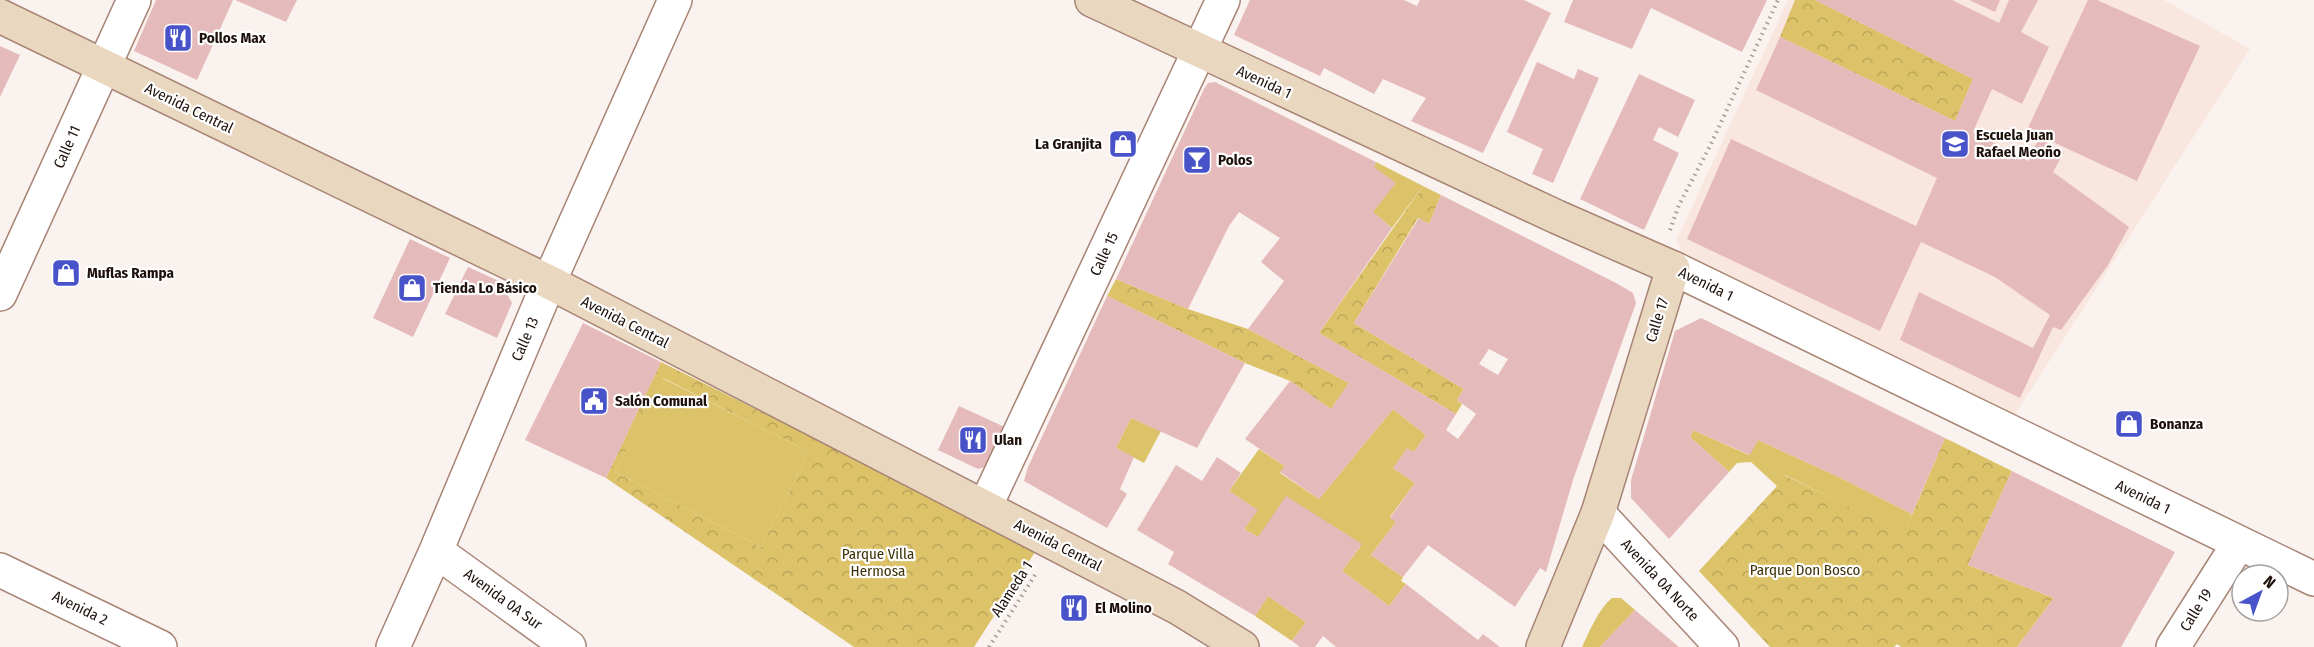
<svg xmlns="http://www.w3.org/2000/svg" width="2314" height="647" font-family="'Fira Sans Condensed',sans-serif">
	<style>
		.built { fill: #f9e6de }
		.green { fill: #dcc268 }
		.park { fill: url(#park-crowns); fill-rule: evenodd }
		.building { fill: #e5babb; fill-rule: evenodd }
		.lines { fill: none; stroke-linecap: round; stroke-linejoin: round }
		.street-casing { stroke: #a88475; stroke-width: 36 }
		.secondary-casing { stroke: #a88475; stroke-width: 36 }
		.path { stroke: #a39995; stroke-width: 4; stroke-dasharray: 1.5 4.5; stroke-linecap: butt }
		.street { stroke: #fff; stroke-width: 33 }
		.secondary { stroke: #e9d7c0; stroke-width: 33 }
		.labels { text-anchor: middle; stroke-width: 4.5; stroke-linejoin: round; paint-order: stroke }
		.poi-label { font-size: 15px; font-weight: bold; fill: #1e110c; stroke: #fff; text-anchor: start }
		.street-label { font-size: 15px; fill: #1e110c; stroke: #fff }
		.park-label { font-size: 15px; fill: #3e3308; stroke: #fff }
	</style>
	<defs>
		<pattern id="park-crowns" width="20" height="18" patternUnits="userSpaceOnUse" patternTransform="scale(1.5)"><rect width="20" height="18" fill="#dcc268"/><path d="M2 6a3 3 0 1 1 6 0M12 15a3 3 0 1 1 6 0" fill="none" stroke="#bca659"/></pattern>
	</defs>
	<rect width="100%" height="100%" fill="#faf2ee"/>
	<path class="built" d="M 1788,0 L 2164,0 L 2250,49 L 2012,419 L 1684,260 L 1677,239 Z"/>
	<path class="green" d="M 1376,162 L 1423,186 L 1392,228 L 1373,212 L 1374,167 Z
		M 662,378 L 809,452 L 761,547 L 615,472 Z
		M 1393,409 L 1426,435 L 1414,452 L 1407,449 L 1393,468 L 1415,483 L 1390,517 L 1396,522 L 1371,555 L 1403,577 L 1401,581 L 1406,584 L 1389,606 L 1342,571 L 1360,547 L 1258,537 L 1244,529 L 1257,510 L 1229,491 L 1259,449 L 1285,466 L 1280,473 L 1319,499 Z
		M 1131,418 L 1161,431 L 1144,463 L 1116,448 Z
		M 1693,430 L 1749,455 L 1758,440 L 1839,477 L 1912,514 L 1904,534 L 1785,475 L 1777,486 L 1751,462 L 1737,463 L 1729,472 L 1690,437 Z
		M 1268,596 L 1306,622 L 1292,641 L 1255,616 Z
		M 1612,598 L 1621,598 L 1635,610 L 1600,647 L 1582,647 C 1590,630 1598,610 1612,598 Z"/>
	<path class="park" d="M 1795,0 L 1815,0 L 1973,79 L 1955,121 L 1780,37 Z
		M 1423,186 L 1441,195 L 1429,224 L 1418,218 L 1354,323 L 1464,389 L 1457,400 L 1462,404 L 1456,414 L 1319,333 Z
		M 1116,279 L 1188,309 L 1248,329 L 1349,383 L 1331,409 L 1290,381 L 1245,363 L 1107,296 Z
		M 661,362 L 1037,549 L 974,647 L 854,647 L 606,478 ZM 663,378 L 809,452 L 761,547 L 615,472 Z
		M 1945,438 L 2012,471 L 1968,565 L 2054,598 L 2017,647 L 1901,647 L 1897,644 L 1894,647 L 1770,647 L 1699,571 L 1777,486 L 1784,475 L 1904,533 Z"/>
	<path class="building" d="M 156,0 L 233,0 L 197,80 L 134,51 Z
		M 235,0 L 297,0 L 286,22 Z
		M 1250,0 L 1404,0 L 1417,6 L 1420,0 L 1524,0 L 1551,13 L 1483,153 L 1411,121 L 1426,98 L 1383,79 L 1374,94 L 1324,68 L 1320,76 L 1234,35 Z
		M 1573,0 L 1767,0 L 1742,52 L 1651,8 L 1632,49 L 1564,22 Z
		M 1815,0 L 1952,0 L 1999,23 L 2009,0 L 2038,0 L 2021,32 L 2049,47 L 2022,104 L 1992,89 L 1973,132 L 2028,161 L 2039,138 L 2064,152 L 2053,172 L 2129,227 L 2108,265 L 2061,330 L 2053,327 L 2020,398 L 1900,340 L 1919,292 L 2033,348 L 2050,315 L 1995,277 L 1921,242 L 1880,331 L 1687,239 L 1731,139 L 1916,226 L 1937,178 L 1756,90 L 1780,37 L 1955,121 L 1973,79 Z
		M 1969,0 L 2000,0 L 1995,12 Z
		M 2088,0 L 2097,0 L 2200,46 L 2137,181 L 2027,130 Z
		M 0,46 L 20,55 L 0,97 Z
		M 1537,62 L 1574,79 L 1578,69 L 1599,78 L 1553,183 L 1532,174 L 1543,149 L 1507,132 Z
		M 1639,74 L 1695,100 L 1678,137 L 1659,127 L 1653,140 L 1679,153 L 1644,230 L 1580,199 Z
		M 1215,82 L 1376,162 L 1374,167 L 1396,183 L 1373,212 L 1392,228 L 1319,333 L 1456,414 L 1446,430 L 1458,439 L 1476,414 L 1457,400 L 1464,389 L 1354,323 L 1419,218 L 1429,224 L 1441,195 L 1616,283 L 1633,293 L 1636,303 L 1573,480 L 1546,572 L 1540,568 L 1515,607 L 1428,545 L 1403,577 L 1371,555 L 1396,522 L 1390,518 L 1415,483 L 1393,468 L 1407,448 L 1414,452 L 1426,435 L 1393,409 L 1319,499 L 1280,472 L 1285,466 L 1245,439 L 1290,381 L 1331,409 L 1349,383 L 1248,329 L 1284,281 L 1261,262 L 1280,238 L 1239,212 L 1229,226 L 1188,309 L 1116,279 L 1204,89 L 1208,83 ZM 1489,349 L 1508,359 L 1498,375 L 1479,364 Z
		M 410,239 L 450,258 L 413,337 L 373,318 Z
		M 468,267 L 501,282 L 512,303 L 497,338 L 445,314 Z
		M 1107,296 L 1245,363 L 1197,448 L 1131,418 L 1116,448 L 1134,457 L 1120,489 L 1127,494 L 1107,528 L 1024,481 L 1028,467 Z
		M 1701,318 L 1945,438 L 1912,514 L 1839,477 L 1758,440 L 1750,455 L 1693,430 L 1690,437 L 1729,472 L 1669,539 L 1631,498 L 1631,480 L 1675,331 Z
		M 583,323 L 661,362 L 606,478 L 525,440 Z
		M 959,406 L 1009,429 L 992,465 L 978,469 L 938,450 Z
		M 1217,457 L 1241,473 L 1229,491 L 1258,510 L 1244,529 L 1258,537 L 1286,496 L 1362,544 L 1342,571 L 1389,606 L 1406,584 L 1478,640 L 1483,634 L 1500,647 L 1336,647 L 1323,636 L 1315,647 L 1300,647 L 1292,641 L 1306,622 L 1268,596 L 1255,616 L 1168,564 L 1174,552 L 1137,530 L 1176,465 L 1202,481 Z
		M 2012,471 L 2175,552 L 2121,647 L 2017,647 L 2054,598 L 1968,565 Z
		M 1635,610 L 1679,647 L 1600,647 Z"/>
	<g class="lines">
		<g class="street-casing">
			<path id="street" d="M 1673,268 L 2314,579
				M 0,294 L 134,0
				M 985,507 L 1223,0
				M 1598,513 L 1722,647
				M 436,551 L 569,647
				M 0,570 L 160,647
				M 393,647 L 436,551 L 549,282 L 675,0
				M 2173,647 L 2239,543"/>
		</g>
		<g class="secondary-casing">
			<path id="secondary" d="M 1092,0 L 1557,217 L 1673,268 L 1598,513 L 1543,647
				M 0,16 L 549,282 L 1104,569 L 1177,607 L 1242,647"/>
		</g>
		<path class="path" d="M 1670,230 L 1679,205 L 1710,146 L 1778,0
			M 989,647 L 1037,572"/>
		<use href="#street" class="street"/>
		<use href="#secondary" class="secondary"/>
	</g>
	<defs>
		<g id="restaurant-square" transform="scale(1.5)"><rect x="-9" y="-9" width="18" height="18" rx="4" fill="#4953c9" stroke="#fff"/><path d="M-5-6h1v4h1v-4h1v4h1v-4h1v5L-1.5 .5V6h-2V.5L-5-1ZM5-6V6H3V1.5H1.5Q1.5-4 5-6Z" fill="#fff"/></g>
		<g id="shop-square" transform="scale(1.5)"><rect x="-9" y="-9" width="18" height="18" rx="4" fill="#4953c9" stroke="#fff"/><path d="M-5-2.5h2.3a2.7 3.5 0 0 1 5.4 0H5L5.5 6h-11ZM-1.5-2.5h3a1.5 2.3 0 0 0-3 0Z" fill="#fff"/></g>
		<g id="school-square" transform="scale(1.5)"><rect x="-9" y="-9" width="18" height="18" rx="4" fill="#4953c9" stroke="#fff"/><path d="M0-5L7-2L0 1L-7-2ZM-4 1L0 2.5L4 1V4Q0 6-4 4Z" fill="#fff"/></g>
		<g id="bar-square" transform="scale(1.5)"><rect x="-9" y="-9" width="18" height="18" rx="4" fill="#4953c9" stroke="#fff"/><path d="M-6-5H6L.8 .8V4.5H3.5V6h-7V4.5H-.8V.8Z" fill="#fff"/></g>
		<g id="civic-square" transform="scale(1.5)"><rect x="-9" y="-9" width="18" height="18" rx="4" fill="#4953c9" stroke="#fff"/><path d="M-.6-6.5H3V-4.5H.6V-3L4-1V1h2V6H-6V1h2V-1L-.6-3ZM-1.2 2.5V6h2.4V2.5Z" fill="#fff"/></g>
	</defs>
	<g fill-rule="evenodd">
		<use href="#restaurant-square" x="178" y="38"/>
		<use href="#shop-square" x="1123" y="144"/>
		<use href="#school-square" x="1955" y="144"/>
		<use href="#bar-square" x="1197" y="160"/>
		<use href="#shop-square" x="66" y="273"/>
		<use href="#shop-square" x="412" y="288"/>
		<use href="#civic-square" x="594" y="401"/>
		<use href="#shop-square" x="2129" y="424"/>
		<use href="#restaurant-square" x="973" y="440"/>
		<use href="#restaurant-square" x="1074" y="608"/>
	</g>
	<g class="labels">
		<g class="poi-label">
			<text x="199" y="43">Pollos Max</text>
			<text x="1976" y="140">Escuela Juan<tspan x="1976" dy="17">Rafael Meoño</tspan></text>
			<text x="1102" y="149" text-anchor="end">La Granjita</text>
			<text x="1218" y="165">Polos</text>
			<text x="87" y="278">Muflas Rampa</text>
			<text x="433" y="293">Tienda Lo Básico</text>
			<text x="615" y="406">Salón Comunal</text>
			<text x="2150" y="429">Bonanza</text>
			<text x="994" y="445">Ulan</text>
			<text x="1095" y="613">El Molino</text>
		</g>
		<g class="street-label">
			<text transform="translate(1264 82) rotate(25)" y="5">Avenida 1</text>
			<text transform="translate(189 108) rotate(26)" y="5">Avenida Central</text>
			<text transform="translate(67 147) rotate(-66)" y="5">Calle 11</text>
			<text transform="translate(1104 254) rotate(-65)" y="5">Calle 15</text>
			<text transform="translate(1706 284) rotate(26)" y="5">Avenida 1</text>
			<text transform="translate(1657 320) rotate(-73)" y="5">Calle 17</text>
			<text transform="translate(625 322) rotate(27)" y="5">Avenida Central</text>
			<text transform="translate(525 339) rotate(-67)" y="5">Calle 13</text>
			<text transform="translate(2143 497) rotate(26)" y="5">Avenida 1</text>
			<text transform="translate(1058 545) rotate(27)" y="5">Avenida Central</text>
			<text transform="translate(1660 580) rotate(47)" y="5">Avenida 0A Norte</text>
			<text transform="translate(1012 589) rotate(-57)" y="5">Alameda 1</text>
			<text transform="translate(503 599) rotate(36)" y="5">Avenida 0A Sur</text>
			<text transform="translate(80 608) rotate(26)" y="5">Avenida 2</text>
			<text transform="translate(2196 610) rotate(-58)" y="5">Calle 19</text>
		</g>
		<g class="park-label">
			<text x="878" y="559">Parque Villa<tspan x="878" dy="17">Hermosa</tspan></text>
			<text x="1805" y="575">Parque Don Bosco</text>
		</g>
	</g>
	<g transform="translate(2260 593) rotate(41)"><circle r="28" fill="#ffffff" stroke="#a5a09e" stroke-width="1.5"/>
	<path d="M0-4.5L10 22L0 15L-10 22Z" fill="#4953c9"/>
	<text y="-9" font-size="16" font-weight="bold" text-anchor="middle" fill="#1e110c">N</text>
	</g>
</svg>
